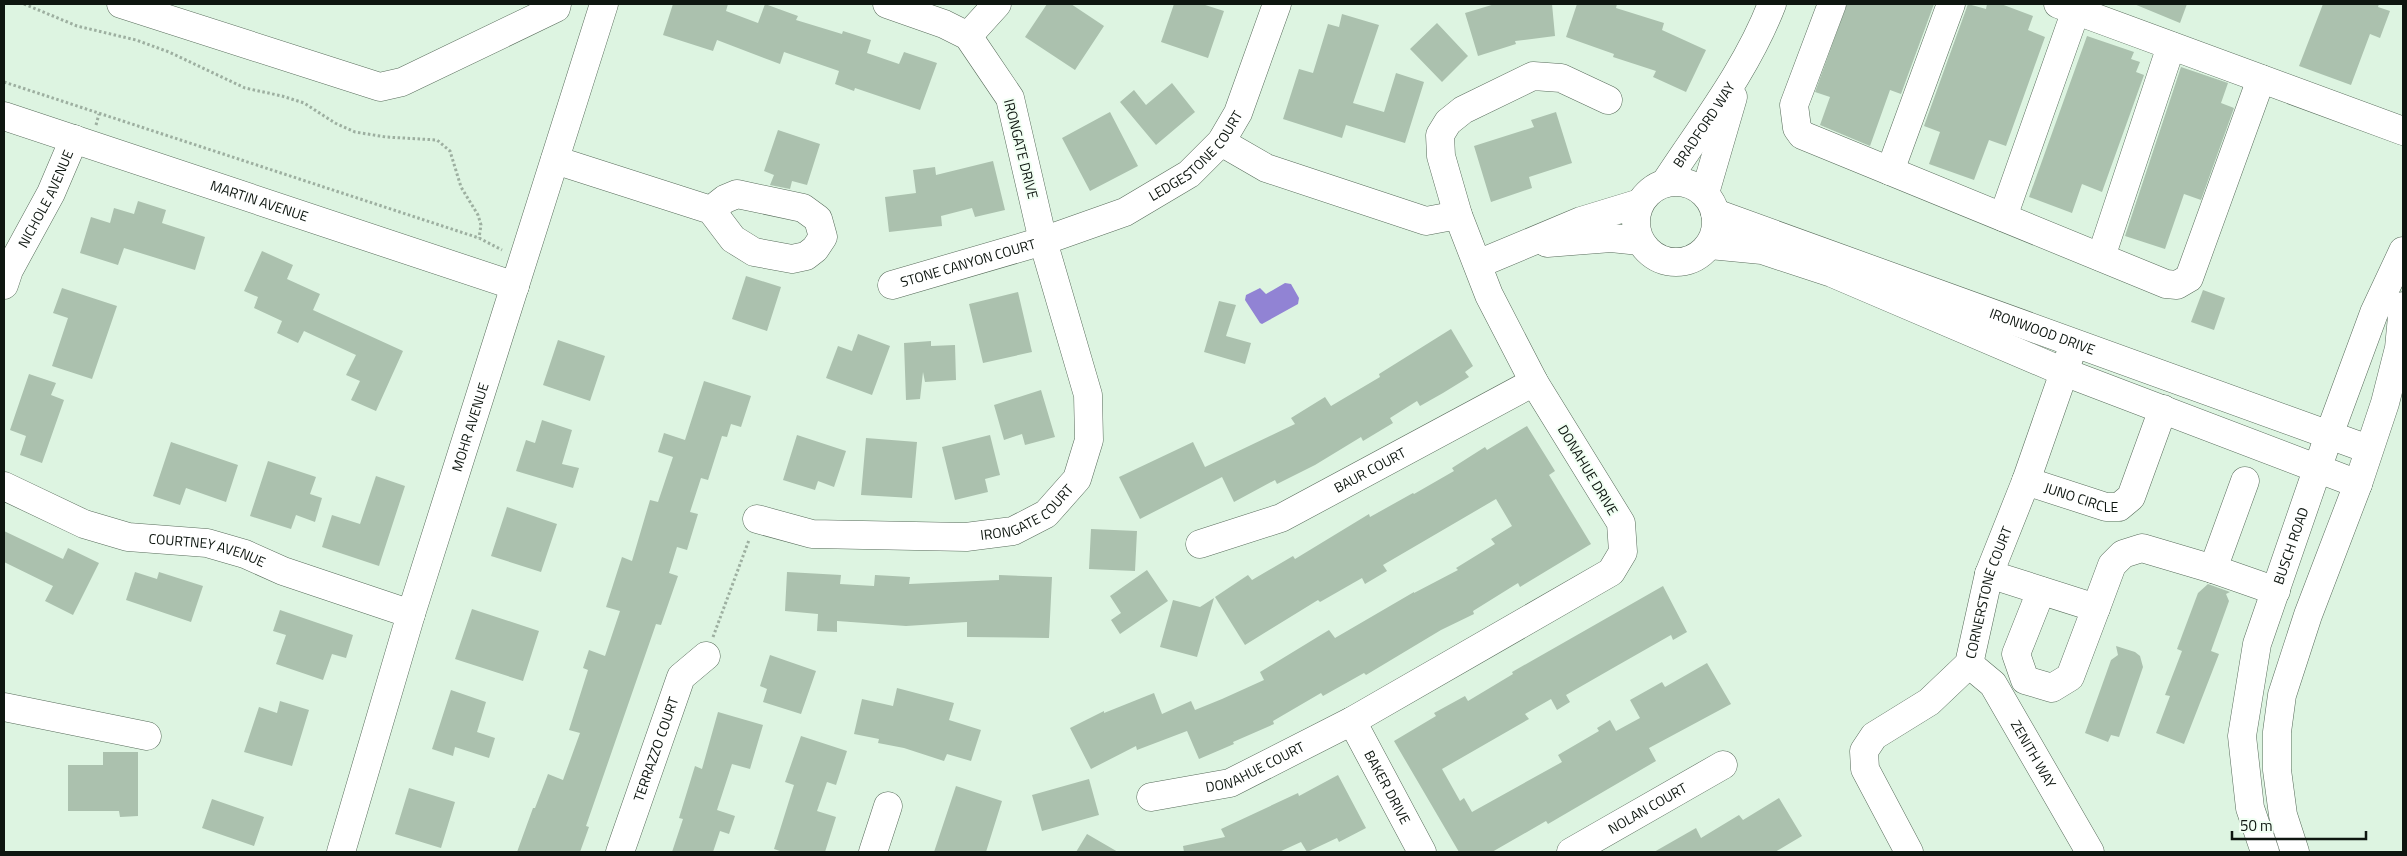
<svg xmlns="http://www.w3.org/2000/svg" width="2407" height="856" font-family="'Titillium Web',sans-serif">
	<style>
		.water { fill: #9183d4 }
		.building { fill: #abc1ae }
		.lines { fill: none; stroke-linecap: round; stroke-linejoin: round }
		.minor-casing { stroke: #586c5b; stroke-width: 29 }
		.path { stroke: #9dafa0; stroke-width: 3; stroke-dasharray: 2.5 2.5; stroke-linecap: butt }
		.minor { stroke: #fff; stroke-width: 28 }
		.labels { text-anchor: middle; stroke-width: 4; stroke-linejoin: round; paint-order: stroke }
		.street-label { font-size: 14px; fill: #0e1610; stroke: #f1fff3 }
	</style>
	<rect width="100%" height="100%" fill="#ddf4e1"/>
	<path class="water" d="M 1285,283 L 1291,284 L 1299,298 L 1298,304 L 1262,324 L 1260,323 L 1245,300 L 1246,295 L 1260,288 L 1266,294 Z"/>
	<path class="building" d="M 673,4 L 728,4 L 726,11 L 758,23 L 765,4 L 798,16 L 796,20 L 842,34 L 843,31 L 871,40 L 867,53 L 899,64 L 904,52 L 937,63 L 920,110 L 855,88 L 854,91 L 835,84 L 839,71 L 784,52 L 780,64 L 717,40 L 713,51 L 663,35 Z
		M 1047,4 L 1071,4 L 1104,26 L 1075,70 L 1025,37 Z
		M 1174,4 L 1202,4 L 1224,11 L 1208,58 L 1161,42 Z
		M 1495,4 L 1552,4 L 1555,36 L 1515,41 L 1516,44 L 1478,56 L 1465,13 Z
		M 1577,4 L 1617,4 L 1616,8 L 1664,23 L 1662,30 L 1706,50 L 1686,92 L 1653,77 L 1656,71 L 1613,57 L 1614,54 L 1566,37 Z
		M 1847,4 L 1934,4 L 1901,94 L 1890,90 L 1870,146 L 1820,125 L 1830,97 L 1815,92 Z
		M 1968,4 L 1986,9 L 1987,4 L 2001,4 L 2033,16 L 2028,30 L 2045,37 L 2006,146 L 1989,140 L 1974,180 L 1929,164 L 1940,132 L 1924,126 Z
		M 2134,4 L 2187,4 L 2180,23 Z
		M 2323,4 L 2379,4 L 2378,7 L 2390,11 L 2380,38 L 2370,34 L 2351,85 L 2299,66 Z
		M 1342,14 L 1379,25 L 1353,103 L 1384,112 L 1396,73 L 1424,82 L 1405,143 L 1346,125 L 1342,138 L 1283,119 L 1299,69 L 1313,73 L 1328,24 L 1339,27 Z
		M 1437,23 L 1468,56 L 1442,82 L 1410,49 Z
		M 2087,36 L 2134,52 L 2131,59 L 2140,62 L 2136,72 L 2144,75 L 2102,192 L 2082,184 L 2072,213 L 2029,197 Z
		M 2181,67 L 2228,83 L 2221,103 L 2234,108 L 2201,200 L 2184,194 L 2165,249 L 2125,236 Z
		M 1172,83 L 1195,112 L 1156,145 L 1120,102 L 1134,90 L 1146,105 Z
		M 1110,112 L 1138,166 L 1090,191 L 1062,138 Z
		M 1556,112 L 1572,163 L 1529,177 L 1532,188 L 1491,202 L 1474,146 L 1534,127 L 1531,120 Z
		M 778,130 L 820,144 L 807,185 L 792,181 L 790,189 L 770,185 L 774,175 L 764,171 Z
		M 993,161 L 1005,210 L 975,217 L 972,208 L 941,216 L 942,226 L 889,232 L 885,197 L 916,193 L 913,170 L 935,167 L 936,175 Z
		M 138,201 L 166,210 L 162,223 L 205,237 L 195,270 L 124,248 L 118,265 L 80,253 L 91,217 L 110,223 L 114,208 L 134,214 Z
		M 262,251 L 293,265 L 287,279 L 320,294 L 313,310 L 403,351 L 376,411 L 351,400 L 360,381 L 346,375 L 356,355 L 304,331 L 298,343 L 277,333 L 282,321 L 254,308 L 258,297 L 244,291 Z
		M 746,276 L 781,287 L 767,331 L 732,319 Z
		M 62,288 L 117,306 L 92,379 L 52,366 L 68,318 L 53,313 Z
		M 2203,290 L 2225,298 L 2214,330 L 2191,322 Z
		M 1018,292 L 1032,352 L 983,363 L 969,304 Z
		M 1219,301 L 1236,305 L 1226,336 L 1251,343 L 1245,364 L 1204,352 Z
		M 1451,329 L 1473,366 L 1465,372 L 1469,377 L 1443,393 L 1420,406 L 1417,401 L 1390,418 L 1393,423 L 1363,441 L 1361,437 L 1315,465 L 1277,484 L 1275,480 L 1234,502 L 1222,477 L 1140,519 L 1119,477 L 1193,442 L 1205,467 L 1295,424 L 1291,418 L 1325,397 L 1331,406 L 1380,377 L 1379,374 Z
		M 858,334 L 890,346 L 872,395 L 826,378 L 838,346 L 852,351 Z
		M 558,340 L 605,356 L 590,401 L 543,385 Z
		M 931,341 L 931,346 L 955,345 L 956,380 L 925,382 L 923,372 L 920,399 L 906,400 L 904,343 Z
		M 29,374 L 56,383 L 51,395 L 64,400 L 42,463 L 20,455 L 26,436 L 10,430 Z
		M 704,381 L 751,396 L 741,427 L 731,424 L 727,437 L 722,436 L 708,480 L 701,478 L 690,512 L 698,514 L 687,550 L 677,547 L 669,573 L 678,576 L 661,625 L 656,624 L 586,826 L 589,827 L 580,852 L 517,852 L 533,808 L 535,808 L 548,774 L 563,780 L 580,733 L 569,730 L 588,670 L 583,668 L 589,650 L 605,656 L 620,611 L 606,607 L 622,557 L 632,561 L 650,500 L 658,502 L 673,457 L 658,452 L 664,433 L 685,440 Z
		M 1041,390 L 1055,437 L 1025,445 L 1022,434 L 1004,440 L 994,405 Z
		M 542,420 L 572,430 L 562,464 L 579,468 L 573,488 L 516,471 L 526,440 L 535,443 Z
		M 1527,426 L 1555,471 L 1549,475 L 1591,544 L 1520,587 L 1518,583 L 1473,611 L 1474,614 L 1441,630 L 1366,675 L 1364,673 L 1323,696 L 1321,693 L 1273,721 L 1274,724 L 1233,742 L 1234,744 L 1199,759 L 1187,731 L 1137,750 L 1136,746 L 1091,769 L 1070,728 L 1104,711 L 1104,713 L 1154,693 L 1162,714 L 1191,701 L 1195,710 L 1222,699 L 1264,680 L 1260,672 L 1329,630 L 1335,638 L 1414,592 L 1414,593 L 1458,570 L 1456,568 L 1495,544 L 1491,539 L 1512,526 L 1496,499 L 1383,565 L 1387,571 L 1365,584 L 1362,578 L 1320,602 L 1318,600 L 1245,645 L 1215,597 L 1248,575 L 1252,580 L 1293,556 L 1295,559 L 1369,514 L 1370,517 L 1413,493 L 1414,494 L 1454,471 L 1452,468 L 1485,447 L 1487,450 Z
		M 797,435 L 846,451 L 834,487 L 818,481 L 815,490 L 783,480 Z
		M 990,435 L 1000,475 L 985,479 L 988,492 L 955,500 L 942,447 Z
		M 866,438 L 917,442 L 912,498 L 861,495 Z
		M 171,442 L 238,465 L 226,502 L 186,488 L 180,505 L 153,496 Z
		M 268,461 L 316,477 L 310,494 L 322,498 L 315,522 L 296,515 L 291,529 L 250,516 Z
		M 376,476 L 405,486 L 379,566 L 322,547 L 332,515 L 360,524 Z
		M 507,507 L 557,524 L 541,572 L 491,556 Z
		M 1091,529 L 1137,531 L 1135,571 L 1089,569 Z
		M 4,531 L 63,559 L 68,548 L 99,563 L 73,615 L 45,601 L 53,586 L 4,562 Z
		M 1147,570 L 1168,601 L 1120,634 L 1111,620 L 1121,613 L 1110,596 Z
		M 135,572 L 157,579 L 159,572 L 203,586 L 191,622 L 126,600 Z
		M 787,572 L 841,575 L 840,584 L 874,586 L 875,575 L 910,577 L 909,584 L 999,580 L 999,575 L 1052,577 L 1049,638 L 967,637 L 967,622 L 906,626 L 837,621 L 837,632 L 817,631 L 818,614 L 785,611 Z
		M 2208,584 L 2230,592 L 2226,594 L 2229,601 L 2211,651 L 2219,654 L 2184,744 L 2156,733 L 2170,696 L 2165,695 L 2182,651 L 2177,649 L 2198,593 Z
		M 1663,586 L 1687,632 L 1673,640 L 1671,635 L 1613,668 L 1566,695 L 1570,702 L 1557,710 L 1551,699 L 1525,714 L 1529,719 L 1442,769 L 1460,801 L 1464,798 L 1472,812 L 1562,762 L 1558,755 L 1599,731 L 1597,728 L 1610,720 L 1616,731 L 1640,718 L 1630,700 L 1662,682 L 1665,687 L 1707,663 L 1731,704 L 1649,748 L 1656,761 L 1548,824 L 1546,821 L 1492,852 L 1459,852 L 1394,741 L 1436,716 L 1434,713 L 1465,696 L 1468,701 L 1513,674 L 1512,672 Z
		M 1214,598 L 1197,657 L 1160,647 L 1173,600 L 1200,607 Z
		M 472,609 L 539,631 L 523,681 L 455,659 Z
		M 280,610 L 353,635 L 346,658 L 332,654 L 323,680 L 276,664 L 286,635 L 273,631 Z
		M 2116,646 L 2135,652 L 2140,656 L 2143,667 L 2119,737 L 2111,735 L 2108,742 L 2085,733 L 2111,660 L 2118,655 Z
		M 770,655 L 816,671 L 801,714 L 763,702 L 767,689 L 760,686 Z
		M 897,688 L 954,703 L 949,720 L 981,730 L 971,761 L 947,754 L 944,761 L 904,748 L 878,743 L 879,739 L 854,734 L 862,699 L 893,706 Z
		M 451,690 L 486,702 L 477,732 L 495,738 L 489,758 L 455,747 L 453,756 L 432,749 Z
		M 280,701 L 309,710 L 292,766 L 244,752 L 259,707 L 277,713 Z
		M 718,712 L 763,725 L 750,769 L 732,764 L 717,810 L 735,816 L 729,834 L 720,831 L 713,852 L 672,852 L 683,819 L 679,818 L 695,766 L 702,769 Z
		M 801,736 L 847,751 L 836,785 L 827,782 L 817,811 L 836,817 L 825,852 L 783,852 L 774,849 L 794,785 L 785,782 Z
		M 103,752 L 138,752 L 138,816 L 120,817 L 119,811 L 68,811 L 68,765 L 103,765 Z
		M 1338,775 L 1366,828 L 1339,842 L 1337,838 L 1307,852 L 1301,842 L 1279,852 L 1184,852 L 1183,846 L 1225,837 L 1221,829 L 1298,793 L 1299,796 Z
		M 1089,779 L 1099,815 L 1042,831 L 1032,795 Z
		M 956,786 L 1002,801 L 986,852 L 934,852 Z
		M 409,788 L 455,802 L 441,848 L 395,834 Z
		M 1779,798 L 1802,836 L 1775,852 L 1654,852 L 1696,828 L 1701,838 L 1739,815 L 1743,820 Z
		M 212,799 L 264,817 L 254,846 L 202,828 Z
		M 1087,834 L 1118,852 L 1076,852 Z"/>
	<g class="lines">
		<g class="minor-casing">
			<g id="minor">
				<path d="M 121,4 L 380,87 L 402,82 L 556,8 L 557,4"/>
				<path d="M 1832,4 L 1794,105 L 1797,128 L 1802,135 L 2166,284 L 2177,285 L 2189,278 L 2261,79"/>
				<path d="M 2058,4 L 2403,131"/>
				<path d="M 968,36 L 997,4"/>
				<path id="s1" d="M 4,116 L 515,286"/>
				<path d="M 1221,142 L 1266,168 L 1426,221 L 1458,215"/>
				<path d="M 555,160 L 711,210 L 733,239 L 754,252 L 792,259 L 806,256 L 815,249 L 823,237 L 818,219 L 803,208 L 737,194 L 725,199 L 711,210"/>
				<path d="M 1890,171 L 1951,4"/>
				<circle cx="1676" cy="222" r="40"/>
				<path id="s2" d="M 1665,183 C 1703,125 1747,69 1772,4"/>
				<path d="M 1705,193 L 1733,97"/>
				<path id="s3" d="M 1715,213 L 2368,449"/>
				<path d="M 2003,217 L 2076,10"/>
				<path d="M 1547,243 L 1611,238 L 1640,241"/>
				<path d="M 1710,245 L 1762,250 L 1832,273 L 2064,372 L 2358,484"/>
				<path d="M 2101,257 L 2171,46"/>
				<path d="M 1478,264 L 1581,221 L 1640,203"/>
				<path id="s4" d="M 4,285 L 9,270 L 51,193 L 74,139"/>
				<path id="s5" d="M 892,285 L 1043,241 L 1125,212 L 1189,174 L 1221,142 L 1238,113 L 1277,4"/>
				<path id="s6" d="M 2026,481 L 2106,507 L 2119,507 L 2131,497 L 2163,409"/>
				<path id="s7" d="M 4,486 L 84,524 L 128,537 L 207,543 L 245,554 L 283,571 L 411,614"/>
				<path id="s8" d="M 757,519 L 812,534 L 966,537 L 1013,531 L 1046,514 L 1077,479 L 1089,440 L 1088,395 L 1043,241 L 1010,98 L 968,36 L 944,24 L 887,4"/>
				<path id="s9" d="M 1200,544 L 1281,518 L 1534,382"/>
				<path d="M 2213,569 L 2245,481"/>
				<path d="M 1989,574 L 2096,608 L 2112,565 L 2123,554 L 2142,548 L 2213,569 L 2276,591"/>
				<path d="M 2041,591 L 2016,654 L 2025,680 L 2052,688 L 2070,677 L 2096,608"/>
				<path id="s10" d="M 1969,664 L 1993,684 L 2090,852"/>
				<path d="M 4,707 L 147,736"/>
				<path id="s11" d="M 1352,721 L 1422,852"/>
				<path id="s12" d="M 1151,797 L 1230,783 L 1352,721 L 1611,572 L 1623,552 L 1621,523 L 1534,382 L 1489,295 L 1458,215 L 1441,156 L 1440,135 L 1448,122 L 1463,110 L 1533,76 L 1561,78 L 1608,100"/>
				<path id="s13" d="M 341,852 L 411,614 L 604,4"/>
				<path id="s14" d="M 620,852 L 681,677 L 706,656"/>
				<path d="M 873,852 L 888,806"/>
				<path id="s15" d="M 1571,852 L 1723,765"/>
				<path id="s16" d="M 1909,852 L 1865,769 L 1864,751 L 1874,736 L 1929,702 L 1969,664 L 1989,574 L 2026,481 L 2070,355"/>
				<path id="s17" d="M 2265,852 L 2250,808 L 2242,736 L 2257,644 L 2329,435 L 2374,313 L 2403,251"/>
				<path d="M 2295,852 L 2283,815 L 2277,770 L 2277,732 L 2282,695 L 2308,615 L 2358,484 L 2385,403 L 2399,348 L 2403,306"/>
			</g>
		</g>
		<path class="path" d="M 24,4 L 77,26 L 136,40 L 169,52 L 245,88 L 282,96 L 304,103 L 335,123 L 355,132 L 386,137 L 437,140 L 450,151 L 461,187 L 478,215 L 481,225 L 479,238
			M 4,82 L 479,238 L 502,250
			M 96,125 L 99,114
			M 713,637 L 749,540"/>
		<use href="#minor" class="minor"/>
	</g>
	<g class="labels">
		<g class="street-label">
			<text dy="5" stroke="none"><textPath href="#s2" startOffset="70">BRADFORD WAY</textPath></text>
			<text transform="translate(1021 149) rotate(76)" y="5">IRONGATE DRIVE</text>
			<text dy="5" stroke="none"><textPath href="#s5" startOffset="336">LEDGESTONE COURT</textPath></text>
			<text dy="5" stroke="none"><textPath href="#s4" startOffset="96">NICHOLE AVENUE</textPath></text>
			<text dy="5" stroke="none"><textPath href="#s1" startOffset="269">MARTIN AVENUE</textPath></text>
			<text dy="5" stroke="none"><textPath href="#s5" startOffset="79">STONE CANYON COURT</textPath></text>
			<text dy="5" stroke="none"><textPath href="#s3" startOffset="348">IRONWOOD DRIVE</textPath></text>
			<text dy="5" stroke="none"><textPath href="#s13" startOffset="444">MOHR AVENUE</textPath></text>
			<text dy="5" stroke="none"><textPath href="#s9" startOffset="186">BAUR COURT</textPath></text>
			<text transform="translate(1588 470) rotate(59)" y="5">DONAHUE DRIVE</text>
			<text dy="5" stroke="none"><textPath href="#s6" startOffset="58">JUNO CIRCLE</textPath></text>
			<text dy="5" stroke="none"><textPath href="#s8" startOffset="279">IRONGATE COURT</textPath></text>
			<text dy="5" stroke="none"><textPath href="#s17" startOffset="316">BUSCH ROAD</textPath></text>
			<text dy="5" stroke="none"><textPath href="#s7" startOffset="215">COURTNEY AVENUE</textPath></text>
			<text dy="5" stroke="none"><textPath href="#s16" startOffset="324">CORNERSTONE COURT</textPath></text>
			<text dy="5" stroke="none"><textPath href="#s14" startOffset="109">TERRAZZO COURT</textPath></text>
			<text dy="5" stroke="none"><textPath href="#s10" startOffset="112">ZENITH WAY</textPath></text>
			<text dy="5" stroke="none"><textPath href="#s12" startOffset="109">DONAHUE COURT</textPath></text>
			<text dy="5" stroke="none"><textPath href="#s11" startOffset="75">BAKER DRIVE</textPath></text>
			<text dy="5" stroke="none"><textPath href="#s15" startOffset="88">NOLAN COURT</textPath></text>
		</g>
	</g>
	<rect width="2407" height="856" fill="none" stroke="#0e1610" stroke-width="10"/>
	<path d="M2232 831v8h134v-8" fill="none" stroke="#0e1610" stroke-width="2.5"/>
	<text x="2240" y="831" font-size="15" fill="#0e1610" stroke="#f1fff3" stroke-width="4" paint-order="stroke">50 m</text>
</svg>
